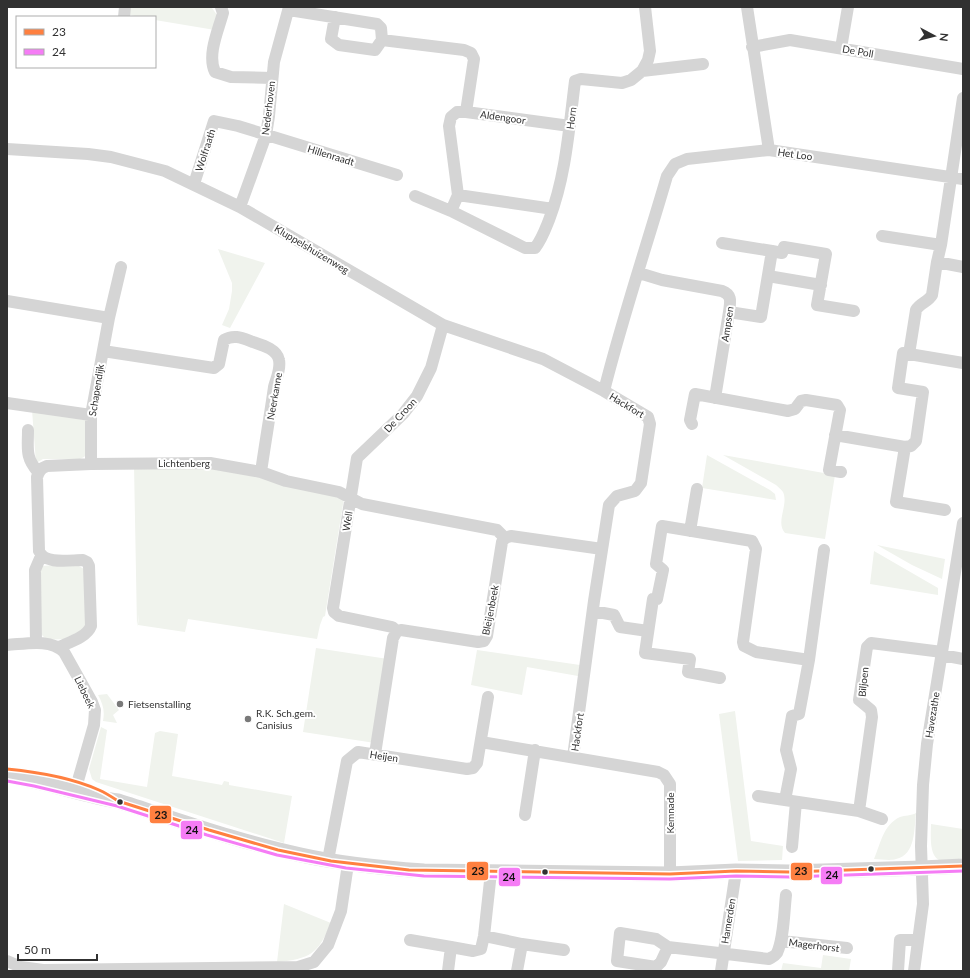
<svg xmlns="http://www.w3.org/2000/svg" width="970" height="978" font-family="Lato,sans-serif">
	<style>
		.green { fill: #f0f3ed }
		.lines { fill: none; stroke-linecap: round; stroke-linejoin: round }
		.minor { stroke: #d5d5d5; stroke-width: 12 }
		.tertiary { stroke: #d5d5d5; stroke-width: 15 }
		.bus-1-casing { stroke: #fff; stroke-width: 6 }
		.bus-2-casing { stroke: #fff; stroke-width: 6 }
		.bus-1 { stroke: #ff8040; stroke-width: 3 }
		.bus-2 { stroke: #f57cf5; stroke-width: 3 }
		.poi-dot { fill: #797979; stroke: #fff; stroke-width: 1.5 }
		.bus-dot { fill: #313131; stroke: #fff; stroke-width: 1.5 }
		.labels { text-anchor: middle; stroke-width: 4; stroke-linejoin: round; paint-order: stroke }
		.street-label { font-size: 10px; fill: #313131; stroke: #fff }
		.poi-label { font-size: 10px; fill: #313131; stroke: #fff; text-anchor: start }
		.line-badge { stroke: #fff; stroke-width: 1.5 }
		.pale-badge-label { font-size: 11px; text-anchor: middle; font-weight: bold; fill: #111 }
	</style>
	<rect width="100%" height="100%" fill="#fff"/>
	<path class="green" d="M 127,7 L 209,7 L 212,8 L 217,15 L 215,30 L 155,20 L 155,17 L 140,17 L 125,14 Z
		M 218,249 L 265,263 L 230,328 L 222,325 L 229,309 L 232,291 L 232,283 Z
		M 32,410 L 88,419 L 87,454 L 84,457 L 80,459 L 43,459 L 36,463 Z
		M 707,455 L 770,490 L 775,494 L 776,500 L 702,488 Z
		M 723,455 L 835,475 L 825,539 L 785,533 C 775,522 789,505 783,492 C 781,489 778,487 776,485 Z
		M 194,463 L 266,475 L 344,498 L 325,616 L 323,617 L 320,625 L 317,639 L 188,619 L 185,632 L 138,625 L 139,614 L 137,627 L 134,465 Z
		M 877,545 L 945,559 L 942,579 L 912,565 Z
		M 874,551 L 938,588 L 938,595 L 870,584 Z
		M 56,565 L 77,565 L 84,569 L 86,623 L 84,629 L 64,639 L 47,640 L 40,633 L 40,569 L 42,566 Z
		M 316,648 L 388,659 L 375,743 L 303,732 Z
		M 477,650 L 580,665 L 578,676 L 527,667 L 522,695 L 471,685 Z
		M 107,694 L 119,710 L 113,715 L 117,723 L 103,721 C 105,711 103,704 98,695 Z
		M 735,711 L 751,841 L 783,846 L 782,860 L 738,861 L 719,714 Z
		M 101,727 L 107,730 L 100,779 L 147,787 L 155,733 L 160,731 L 178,734 L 172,776 L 222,785 L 224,781 L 229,782 L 229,785 L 292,796 L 284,843 L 96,782 L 92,779 L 89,769 Z
		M 916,813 C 914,828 916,855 896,859 C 890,861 881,859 874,859 C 881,843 883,825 900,817 C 905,815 911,816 916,813 Z
		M 931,824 L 963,829 L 963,858 C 957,859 950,861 943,861 C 928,860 931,834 931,824 Z
		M 284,904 L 331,923 C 318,954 310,959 277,962 Z
		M 823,955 L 851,959 L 849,971 L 781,971 L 783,963 L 821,968 Z"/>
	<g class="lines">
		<path class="minor" d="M 221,7 L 223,13 C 218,31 207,55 215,72 L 231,77 L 272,78
			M 645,7 L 650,51 L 648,60 L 642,71 L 703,64
			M 747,7 L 769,150 L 963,179
			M 289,10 L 377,24 L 381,28 L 382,40 L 375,50 L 339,45 L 331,39 L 335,17
			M 124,17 L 125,7
			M 382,40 L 464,50 L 471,53 L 474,59 L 466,112 L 570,126
			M 752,47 L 790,40 L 963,69
			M 841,48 L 848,7
			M 7,149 L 88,154 L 111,157 L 165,171 L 240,207 L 443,325 L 543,359 L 604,391 L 648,417 L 650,424 L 641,483 L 635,491 L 617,496 L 609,505 L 594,601 L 573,757
			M 194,184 L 214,121 L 238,126 L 397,175
			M 458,195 L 449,126 L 451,117 L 457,112 L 466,112
			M 415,196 L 451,211 L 458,195 L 553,209
			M 240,207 L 266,135 L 269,116 L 274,62 L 289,7
			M 451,211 L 525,248 L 535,248 C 542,239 545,230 549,220 C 566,176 569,128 575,81 L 581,79 L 622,83 L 631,80 L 642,71
			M 882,236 L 941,245
			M 722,243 L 772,251 L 761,317 L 729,312
			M 772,251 L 782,253 L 784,247 L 826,254 L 817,305 L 854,311
			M 937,262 L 963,267
			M 639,273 L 662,280 L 722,291 C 733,295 730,303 729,312 L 715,398
			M 768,276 L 821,285
			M 7,301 L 109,318 L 91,415 L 91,464
			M 109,318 L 121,267
			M 103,351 L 214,368 L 219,364 L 224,340 C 234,334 242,338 253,342 C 262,345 277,349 279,360 C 281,369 276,379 274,387 C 270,415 265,444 261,472
			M 909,354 L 916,310 C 920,303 928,302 932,295 L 937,262 L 941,245 L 963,98
			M 604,391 C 622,319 646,248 667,176 L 675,164 L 687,159 L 769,150
			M 7,403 L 91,415
			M 692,424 L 690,420 L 695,394 L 788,411 L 795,409 L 801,401 L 806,400 L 837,405 L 840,410 L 829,470 L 841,472
			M 28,430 C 28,449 25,457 38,472
			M 835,435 L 905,447 L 911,446 L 916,441 L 923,392 L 898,388 L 903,353 L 963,363
			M 905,447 L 896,502 L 945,510
			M 690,531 L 697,489
			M 593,611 L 614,615 L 620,627 L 648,631
			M 397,631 L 392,627 L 339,616 L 334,612 L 333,608 L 357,458 L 403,414 L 417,396 L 431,368 L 443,325
			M 36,643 L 35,570 L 41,556
			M 7,645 C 25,644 50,638 64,652 L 92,702 L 95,710 L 94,725 L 75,791
			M 59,647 C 70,642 87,637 91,626 L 89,566 L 87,562 L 83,560 C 70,560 45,565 39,551 L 37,477 C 39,471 41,468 47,466 L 91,464 L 210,463 L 261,472 L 286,481 L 339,492 L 362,504 L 497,530 L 505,538
			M 942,655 L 963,659
			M 720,678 L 688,672 L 690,659 L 645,653 L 653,599 L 657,599 L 663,570 L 656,564 L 662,526 L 752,541 L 756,549 L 743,642 L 744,646 L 756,652 L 809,660
			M 481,742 L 658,772 L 664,775 L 670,784 L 670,874
			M 375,754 L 393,638 L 397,631 L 401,630 L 478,642 L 484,641 L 487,636 L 502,542 L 505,538 L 511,536 L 602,549
			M 758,796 L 859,811 L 882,819
			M 785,800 L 791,769 L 786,750 L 792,716 L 799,714 L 809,660 L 824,550
			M 859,811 L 872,717 L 871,710 L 859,700 L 867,647 L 871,643 L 942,652
			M 525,815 L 535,750
			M 792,847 L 796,802
			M 328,860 L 347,761 L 358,752 L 467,769 L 473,768 L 477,763 L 488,697
			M 484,936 L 522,944 L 517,971
			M 410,940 L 451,947
			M 781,941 L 847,948
			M 522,944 L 564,950
			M 668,947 L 661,962 L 656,967 L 617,961 L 620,933 L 656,939 L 668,947 L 769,959 C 772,957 775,956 777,953 C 784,938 784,912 786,895
			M 7,961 L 21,967 L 43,970 L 298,967 L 314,962 L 328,945 L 341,911 L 348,864
			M 448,971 L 451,947 L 473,951 L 481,949 L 484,936 L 491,872
			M 721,971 L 736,871
			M 898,971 L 900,940 L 918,940
			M 914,971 L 923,904 L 921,846 L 923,785 L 927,744 L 963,523"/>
		<path class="tertiary" d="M 7,776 C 45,781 80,795 118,801 C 178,820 239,842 301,855 C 341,864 383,868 424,871 L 670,874 L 736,871 L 789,872 L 922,868 L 963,866"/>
		<g class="bus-1-casing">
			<path id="bus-1" d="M 7,769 C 38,772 70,777 99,790 C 106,793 112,797 118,801 L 209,830 L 278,850 L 331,861 L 409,870 L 670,874 L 736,871 L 789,872 L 963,866"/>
		</g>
		<g class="bus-2-casing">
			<path id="bus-2" d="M 7,781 L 34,786 L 117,806 L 207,835 L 277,855 L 346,868 L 424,876 L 670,879 L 736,876 L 789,877 L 963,871"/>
		</g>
		<use href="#bus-1" class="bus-1"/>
		<use href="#bus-2" class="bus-2"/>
	</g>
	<g class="poi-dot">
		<circle cx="120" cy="704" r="4"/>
		<circle cx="248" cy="719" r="4"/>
	</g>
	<g class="bus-dot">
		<circle cx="120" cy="802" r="3.5"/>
		<circle cx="871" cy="869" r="3.5"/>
		<circle cx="545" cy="872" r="3.5"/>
	</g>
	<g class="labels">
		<g class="street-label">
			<text transform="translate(858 51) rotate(10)" y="4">De Poll</text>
			<text transform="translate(268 108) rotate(-83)" y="4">Nederhoven</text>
			<text transform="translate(503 117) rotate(8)" y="4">Aldengoor</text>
			<text transform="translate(571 118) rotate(-82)" y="4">Horn</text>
			<text transform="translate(205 150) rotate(-72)" y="4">Wolfraath</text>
			<text transform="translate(795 154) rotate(8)" y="4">Het Loo</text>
			<text transform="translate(331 155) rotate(17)" y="4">Hillenraadt</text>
			<text transform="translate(312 249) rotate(31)" y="4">Kluppelshuizenweg</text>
			<text transform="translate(727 324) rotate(-81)" y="4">Ampsen</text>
			<text transform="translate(96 390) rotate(-81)" y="4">Schapendijk</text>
			<text transform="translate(274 396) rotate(-80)" y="4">Neerkanne</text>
			<text transform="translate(627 405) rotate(31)" y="4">Hackfort</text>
			<text transform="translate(400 415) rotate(-47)" y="4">De Croon</text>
			<text x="184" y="467">Lichtenberg</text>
			<text transform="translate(347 521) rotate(-81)" y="4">Well</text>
			<text transform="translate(490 610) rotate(-79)" y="4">Bleijenbeek</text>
			<text transform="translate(863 682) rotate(-84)" y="4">Biljoen</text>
			<text transform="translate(85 692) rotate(64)" y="4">Liebeek</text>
			<text transform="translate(932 715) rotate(-81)" y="4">Havezathe</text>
			<text transform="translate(577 732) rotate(-82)" y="4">Hackfort</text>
			<text transform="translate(384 756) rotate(9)" y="4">Heijen</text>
			<text transform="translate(670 813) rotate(-90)" y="4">Kemnade</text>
			<text transform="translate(728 921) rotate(-81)" y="4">Hamerden</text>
			<text transform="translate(814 945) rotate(7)" y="4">Magerhorst</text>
		</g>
		<g class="poi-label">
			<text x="128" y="708">Fietsenstalling</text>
			<text x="256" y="717">R.K. Sch.gem.<tspan x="256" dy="12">Canisius</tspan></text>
		</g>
	</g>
	<g class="line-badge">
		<rect x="149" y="805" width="23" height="19" rx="4" fill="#ff8040"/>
		<rect x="180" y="820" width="23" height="20" rx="4" fill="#f57cf5"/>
		<rect x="466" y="861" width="23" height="20" rx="4" fill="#ff8040"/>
		<rect x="790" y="862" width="23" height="19" rx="4" fill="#ff8040"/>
		<rect x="820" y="866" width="23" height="19" rx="4" fill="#f57cf5"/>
		<rect x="498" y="867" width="23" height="20" rx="4" fill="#f57cf5"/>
	</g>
	<g class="pale-badge-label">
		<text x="161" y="819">23</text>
		<text x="192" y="834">24</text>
		<text x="478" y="875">23</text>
		<text x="801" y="875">23</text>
		<text x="832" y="879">24</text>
		<text x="509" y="881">24</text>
	</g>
	<rect width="970" height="978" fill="none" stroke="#313131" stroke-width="16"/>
	<rect x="16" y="16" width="140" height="52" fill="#ffffff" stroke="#adadad"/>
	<rect x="24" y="29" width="20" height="6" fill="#ff8040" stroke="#adadad"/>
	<text x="52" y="36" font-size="12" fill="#313131">23</text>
	<rect x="24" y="49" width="20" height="6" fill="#f57cf5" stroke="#adadad"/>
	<text x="52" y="56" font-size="12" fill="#313131">24</text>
	<g transform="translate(934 36) rotate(97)" stroke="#ffffff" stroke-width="3" paint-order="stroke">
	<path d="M0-3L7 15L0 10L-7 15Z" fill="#313131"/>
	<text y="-6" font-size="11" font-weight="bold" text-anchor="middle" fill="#313131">N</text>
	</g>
	<path d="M18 954v6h79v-6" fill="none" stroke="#313131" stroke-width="2"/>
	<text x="24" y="954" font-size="12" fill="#313131" stroke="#ffffff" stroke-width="3" paint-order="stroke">50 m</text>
</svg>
